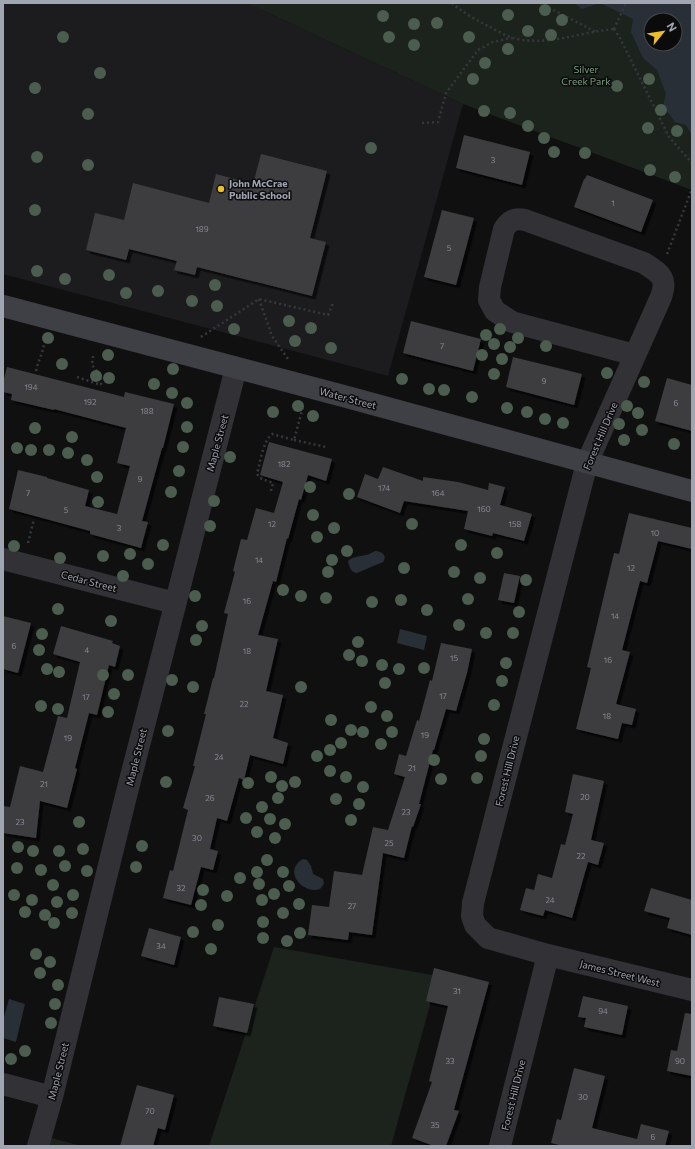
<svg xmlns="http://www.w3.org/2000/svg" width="695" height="1149" font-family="Commissioner,sans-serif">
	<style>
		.built { fill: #1c1c1e }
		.green { fill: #1c231d; fill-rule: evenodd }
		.water { fill: #292f36; fill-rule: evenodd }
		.building { fill: #3c3d41; filter: url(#shadow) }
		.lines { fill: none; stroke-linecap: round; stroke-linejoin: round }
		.path { stroke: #37383d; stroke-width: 2.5; stroke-dasharray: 2 3; stroke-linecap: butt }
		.street { stroke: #313136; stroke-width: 22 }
		.secondary { stroke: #3f4046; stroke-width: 22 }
		.tree { fill: #4a5d4e }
		.poi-dot { fill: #e9bf2f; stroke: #0b0b0c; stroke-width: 1.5 }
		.labels { text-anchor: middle; stroke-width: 3; stroke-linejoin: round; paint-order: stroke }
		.number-label { font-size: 8px; fill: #888a95 }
		.park-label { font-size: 10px; fill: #799c7f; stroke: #0b0b0c }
		.poi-label { font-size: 10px; font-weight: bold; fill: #a1a4b1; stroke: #0b0b0c; text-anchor: start }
		.street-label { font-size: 10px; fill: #a1a4b1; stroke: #0b0b0c }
	</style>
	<defs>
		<filter id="shadow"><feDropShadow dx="3.5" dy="3.5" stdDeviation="0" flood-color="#0009"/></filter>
	</defs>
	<rect width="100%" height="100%" fill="#101011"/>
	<path class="built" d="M 3,3 L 247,3 L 463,104 L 388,376 L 3,274 Z"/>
	<path class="green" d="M 247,3 L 692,3 L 692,190 L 463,104 ZM 651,20 L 675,20 L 675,44 L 651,44 Z
		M 274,947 L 438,976 L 391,1146 L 209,1146 Z
		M 37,1134 L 81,1146 L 34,1146 Z"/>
	<path class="water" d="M 574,3 L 692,3 L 692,135 L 686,125 L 675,122 L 663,106 L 666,94 L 657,70 L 643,58 L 631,32 L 633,19 L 600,3 L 582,9 ZM 651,20 L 675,20 L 675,44 L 651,44 Z
		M 375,551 C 381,551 388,555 383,562 L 357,573 C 351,573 349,566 348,561 C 353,556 358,557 365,555 C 368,555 371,553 375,551 Z
		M 400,629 L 427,636 L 424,650 L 397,643 Z
		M 303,859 L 307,860 L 311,866 L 313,874 L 323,879 L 324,884 L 320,889 C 303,895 282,871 303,859 Z
		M 9,999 L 25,1004 L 16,1042 L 3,1038 L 3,1020 Z"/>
	<path class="building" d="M 464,135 L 530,152 L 522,185 L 456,168 Z
		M 261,154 L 327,171 L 310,238 L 326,242 L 312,296 L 197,267 L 195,275 L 174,270 L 177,261 L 129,249 L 126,260 L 86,250 L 95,213 L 124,220 L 133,183 L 209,203 L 216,174 L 253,184 Z
		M 587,175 L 653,200 L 641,232 L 574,207 L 584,179 L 585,179 Z
		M 442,210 L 474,218 L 456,285 L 424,277 Z
		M 411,321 L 481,339 L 473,371 L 403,353 Z
		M 513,357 L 582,374 L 574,405 L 506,387 Z
		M 7,367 L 124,397 L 125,392 L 174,404 L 163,448 L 162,448 L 142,521 L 148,522 L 141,548 L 90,534 L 90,531 L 9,509 L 18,470 L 47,477 L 47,478 L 89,490 L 85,506 L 117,514 L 130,466 L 117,463 L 126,428 L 54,409 L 54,410 L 11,400 L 12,394 L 3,392 L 3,382 Z
		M 667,378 L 692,385 L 692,431 L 655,421 Z
		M 269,442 L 332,459 L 326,481 L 308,475 L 301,500 L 299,499 L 288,539 L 287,538 L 276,582 L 273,581 L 258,635 L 278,639 L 266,691 L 283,695 L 273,738 L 288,743 L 283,764 L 250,755 L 244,780 L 239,778 L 227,821 L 217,818 L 210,849 L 218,851 L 213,870 L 201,867 L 191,905 L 163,898 L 170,870 L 173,871 L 188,810 L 183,808 L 195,766 L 193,766 L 206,714 L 204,714 L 213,678 L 214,678 L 228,614 L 224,613 L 235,572 L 233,571 L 241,539 L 247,540 L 256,508 L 274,513 L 283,482 L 260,475 Z
		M 383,467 L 423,481 L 423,477 L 458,482 L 488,490 L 489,483 L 505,487 L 500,505 L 532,514 L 524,541 L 493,533 L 492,536 L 464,529 L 468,511 L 404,501 L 400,513 L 357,497 L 365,474 L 378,479 Z
		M 629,513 L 692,528 L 692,549 L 658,541 L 647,583 L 640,581 L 622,650 L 630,652 L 616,704 L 636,709 L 632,725 L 622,723 L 618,739 L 576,729 L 591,668 L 587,667 L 614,553 L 619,554 Z
		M 504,573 L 520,576 L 514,603 L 498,600 Z
		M 3,616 L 31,623 L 18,673 L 3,669 Z
		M 61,626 L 113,641 L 112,643 L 120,646 L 115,667 L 109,665 L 97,715 L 89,713 L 75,768 L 77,769 L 67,808 L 40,801 L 36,838 L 3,833 L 3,806 L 10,807 L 20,766 L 43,772 L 58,716 L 67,718 L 80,662 L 53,654 Z
		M 441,643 L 472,649 L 467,673 L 456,711 L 446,709 L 434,750 L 433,750 L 419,804 L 421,804 L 413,827 L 412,826 L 404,858 L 383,853 L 372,935 L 349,932 L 348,940 L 308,935 L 312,905 L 329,907 L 334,871 L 362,875 L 373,827 L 388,830 L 405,777 L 394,774 L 399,754 L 406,756 L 417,720 L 419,721 L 430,680 L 432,681 Z
		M 573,774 L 604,781 L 591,840 L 604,843 L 598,865 L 588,862 L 572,918 L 545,910 L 543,916 L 520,910 L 526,888 L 534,890 L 538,874 L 552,878 L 561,844 L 565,845 L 573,814 L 565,812 Z
		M 651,888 L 692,900 L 692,935 L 667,928 L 670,918 L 644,911 Z
		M 149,928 L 181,937 L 174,965 L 141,956 Z
		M 434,968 L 489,982 L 454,1110 L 459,1111 L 446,1146 L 434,1146 L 412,1138 L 432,1082 L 429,1081 L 448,1006 L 426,1001 Z
		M 583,996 L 628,1006 L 622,1035 L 584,1027 L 586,1018 L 578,1017 Z
		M 219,997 L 254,1004 L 247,1033 L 213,1026 Z
		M 685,1013 L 692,1014 L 692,1076 L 667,1071 L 671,1050 L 677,1051 Z
		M 574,1068 L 605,1076 L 592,1128 L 637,1139 L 641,1124 L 669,1131 L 665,1146 L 563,1146 L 551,1143 L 557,1119 L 561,1120 Z
		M 137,1085 L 174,1095 L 165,1130 L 158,1128 L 153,1146 L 120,1146 Z"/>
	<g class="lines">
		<path class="path" d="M 452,3 C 462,12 476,20 488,26 C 496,30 504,35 513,38 C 547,47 580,32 614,29
			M 540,3 L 596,32
			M 614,29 L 620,38 L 669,137 L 692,163
			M 614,29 L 626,3
			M 422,123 L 438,122 L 446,93 L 478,50 L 493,42 L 512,38
			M 667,254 L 692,189
			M 259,299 L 272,336 L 288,359
			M 201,337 L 259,299 L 328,315 L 333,303
			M 93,356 L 92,365 L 101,376 L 101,387
			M 36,371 C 38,361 43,353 44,343
			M 77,377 L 101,385
			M 294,440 L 326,447
			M 271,491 L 273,483 L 260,478 L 257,474 C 260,463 263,441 272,434 L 294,440 L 303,407
			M 28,543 L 34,519"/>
		<path class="street" d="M 635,355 L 512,322 L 495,311 L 489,300 L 490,287 L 504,229 C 510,220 515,218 525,220 L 644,263 C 660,274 668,277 661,297 L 587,463 L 473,903 L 472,916 L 475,925 L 488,938 L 548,955 L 692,990
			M 3,559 L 175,603
			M 3,1084 L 52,1097
			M 38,1146 L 52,1097 L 127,792 L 236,368
			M 500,1146 L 548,955"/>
		<path class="secondary" d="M 3,306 L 347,397 L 692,491"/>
	</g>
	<g class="tree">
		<circle cx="545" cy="10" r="6"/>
		<circle cx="508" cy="15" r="6"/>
		<circle cx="383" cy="16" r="6"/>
		<circle cx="562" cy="20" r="6"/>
		<circle cx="437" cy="23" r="6"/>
		<circle cx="414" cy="24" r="6"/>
		<circle cx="528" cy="31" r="6"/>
		<circle cx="551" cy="35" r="6"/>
		<circle cx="63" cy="37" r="6"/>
		<circle cx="389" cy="37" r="6"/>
		<circle cx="469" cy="37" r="6"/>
		<circle cx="414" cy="45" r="6"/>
		<circle cx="508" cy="49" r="6"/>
		<circle cx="485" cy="63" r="6"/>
		<circle cx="100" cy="73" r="6"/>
		<circle cx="473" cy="79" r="6"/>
		<circle cx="649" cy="79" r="6"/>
		<circle cx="617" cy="86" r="6"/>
		<circle cx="35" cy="88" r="6"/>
		<circle cx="661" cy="110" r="6"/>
		<circle cx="484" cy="111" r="6"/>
		<circle cx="510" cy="113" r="6"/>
		<circle cx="88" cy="114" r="6"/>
		<circle cx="528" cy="126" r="6"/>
		<circle cx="648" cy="128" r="6"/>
		<circle cx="677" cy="131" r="6"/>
		<circle cx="544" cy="138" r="6"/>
		<circle cx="371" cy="148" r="6"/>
		<circle cx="554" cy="152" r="6"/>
		<circle cx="585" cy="153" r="6"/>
		<circle cx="37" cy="157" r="6"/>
		<circle cx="88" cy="165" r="6"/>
		<circle cx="650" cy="170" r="6"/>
		<circle cx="675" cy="177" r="6"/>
		<circle cx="35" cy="210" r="6"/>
		<circle cx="37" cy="271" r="6"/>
		<circle cx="109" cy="275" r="6"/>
		<circle cx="65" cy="279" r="6"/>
		<circle cx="215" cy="285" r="6"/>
		<circle cx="158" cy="291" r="6"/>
		<circle cx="126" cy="293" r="6"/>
		<circle cx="192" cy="301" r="6"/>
		<circle cx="217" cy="306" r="6"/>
		<circle cx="289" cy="321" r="6"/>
		<circle cx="311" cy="328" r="6"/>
		<circle cx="234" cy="329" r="6"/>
		<circle cx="500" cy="329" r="6"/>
		<circle cx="486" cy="335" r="6"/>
		<circle cx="48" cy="338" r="6"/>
		<circle cx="518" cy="338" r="6"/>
		<circle cx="295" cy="341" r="6"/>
		<circle cx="494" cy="344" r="6"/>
		<circle cx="546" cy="346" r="6"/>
		<circle cx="510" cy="347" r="6"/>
		<circle cx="331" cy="348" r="6"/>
		<circle cx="108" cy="355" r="6"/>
		<circle cx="482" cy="355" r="6"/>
		<circle cx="502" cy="359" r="6"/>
		<circle cx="62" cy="364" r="6"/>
		<circle cx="173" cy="369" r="6"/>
		<circle cx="607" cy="373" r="6"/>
		<circle cx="494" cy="374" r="6"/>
		<circle cx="96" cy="376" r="6"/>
		<circle cx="109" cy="378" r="6"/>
		<circle cx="402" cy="379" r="6"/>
		<circle cx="644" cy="382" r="6"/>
		<circle cx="154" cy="384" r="6"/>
		<circle cx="429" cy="389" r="6"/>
		<circle cx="444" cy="390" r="6"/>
		<circle cx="172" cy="393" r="6"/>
		<circle cx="472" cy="397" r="6"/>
		<circle cx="187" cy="403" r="6"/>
		<circle cx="298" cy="406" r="6"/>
		<circle cx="627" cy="406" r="6"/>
		<circle cx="507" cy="408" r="6"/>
		<circle cx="273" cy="412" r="6"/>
		<circle cx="527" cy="412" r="6"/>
		<circle cx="638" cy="413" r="6"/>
		<circle cx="313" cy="416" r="6"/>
		<circle cx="545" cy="419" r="6"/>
		<circle cx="563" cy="423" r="6"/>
		<circle cx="619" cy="424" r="6"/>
		<circle cx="187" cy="427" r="6"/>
		<circle cx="35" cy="428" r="6"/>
		<circle cx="642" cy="430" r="6"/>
		<circle cx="72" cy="437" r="6"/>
		<circle cx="624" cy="440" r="6"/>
		<circle cx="674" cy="444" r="6"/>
		<circle cx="183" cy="447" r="6"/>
		<circle cx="17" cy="448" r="6"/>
		<circle cx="31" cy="450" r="6"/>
		<circle cx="49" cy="450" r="6"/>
		<circle cx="68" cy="453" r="6"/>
		<circle cx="230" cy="457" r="6"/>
		<circle cx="87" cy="460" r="6"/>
		<circle cx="179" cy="471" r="6"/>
		<circle cx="97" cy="477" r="6"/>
		<circle cx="310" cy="487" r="6"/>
		<circle cx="171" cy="492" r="6"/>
		<circle cx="349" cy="494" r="6"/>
		<circle cx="214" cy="501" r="6"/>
		<circle cx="98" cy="502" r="6"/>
		<circle cx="313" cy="515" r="6"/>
		<circle cx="412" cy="524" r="6"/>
		<circle cx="210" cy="526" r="6"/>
		<circle cx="334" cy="528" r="6"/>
		<circle cx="317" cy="537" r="6"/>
		<circle cx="163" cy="545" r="6"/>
		<circle cx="461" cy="545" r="6"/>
		<circle cx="14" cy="546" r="6"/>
		<circle cx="347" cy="551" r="6"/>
		<circle cx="497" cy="553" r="6"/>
		<circle cx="130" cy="554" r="6"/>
		<circle cx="103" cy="556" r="6"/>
		<circle cx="60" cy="558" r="6"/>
		<circle cx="332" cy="560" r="6"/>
		<circle cx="148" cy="564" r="6"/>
		<circle cx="404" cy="568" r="6"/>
		<circle cx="328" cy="572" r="6"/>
		<circle cx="454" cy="572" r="6"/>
		<circle cx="123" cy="576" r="6"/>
		<circle cx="480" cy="578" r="6"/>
		<circle cx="526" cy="580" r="6"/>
		<circle cx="283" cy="590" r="6"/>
		<circle cx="195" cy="596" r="6"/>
		<circle cx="301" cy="596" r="6"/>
		<circle cx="326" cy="598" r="6"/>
		<circle cx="468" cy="599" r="6"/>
		<circle cx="401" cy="600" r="6"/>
		<circle cx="372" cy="602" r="6"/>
		<circle cx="58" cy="609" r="6"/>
		<circle cx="427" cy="610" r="6"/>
		<circle cx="519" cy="612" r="6"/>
		<circle cx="111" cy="621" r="6"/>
		<circle cx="459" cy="625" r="6"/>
		<circle cx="202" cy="626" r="6"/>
		<circle cx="486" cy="633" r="6"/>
		<circle cx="513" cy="633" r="6"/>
		<circle cx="42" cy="634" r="6"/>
		<circle cx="196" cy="640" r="6"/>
		<circle cx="358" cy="642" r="6"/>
		<circle cx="39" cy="650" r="6"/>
		<circle cx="349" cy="655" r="6"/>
		<circle cx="362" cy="661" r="6"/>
		<circle cx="506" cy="663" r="6"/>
		<circle cx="382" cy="665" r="6"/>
		<circle cx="424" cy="668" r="6"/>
		<circle cx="47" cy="669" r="6"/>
		<circle cx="399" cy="669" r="6"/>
		<circle cx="59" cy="672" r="6"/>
		<circle cx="103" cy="675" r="6"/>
		<circle cx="128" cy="675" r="6"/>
		<circle cx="172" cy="680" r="6"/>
		<circle cx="502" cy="681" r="6"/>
		<circle cx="385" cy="683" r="6"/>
		<circle cx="193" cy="687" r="6"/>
		<circle cx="301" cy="687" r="6"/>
		<circle cx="114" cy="694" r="6"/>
		<circle cx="494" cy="705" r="6"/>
		<circle cx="41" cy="706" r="6"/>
		<circle cx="371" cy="707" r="6"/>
		<circle cx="58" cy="709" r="6"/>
		<circle cx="108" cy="712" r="6"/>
		<circle cx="387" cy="716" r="6"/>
		<circle cx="331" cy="720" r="6"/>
		<circle cx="351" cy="730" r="6"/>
		<circle cx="168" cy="731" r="6"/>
		<circle cx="363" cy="732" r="6"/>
		<circle cx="392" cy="732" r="6"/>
		<circle cx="484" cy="739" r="6"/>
		<circle cx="341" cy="743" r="6"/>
		<circle cx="381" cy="744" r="6"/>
		<circle cx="330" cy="750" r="6"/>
		<circle cx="317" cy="756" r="6"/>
		<circle cx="481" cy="756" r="6"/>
		<circle cx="434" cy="760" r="6"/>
		<circle cx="330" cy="771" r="6"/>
		<circle cx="271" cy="777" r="6"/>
		<circle cx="346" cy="777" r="6"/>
		<circle cx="477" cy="778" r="6"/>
		<circle cx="441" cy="779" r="6"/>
		<circle cx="166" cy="782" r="6"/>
		<circle cx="295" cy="782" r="6"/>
		<circle cx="248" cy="783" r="6"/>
		<circle cx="282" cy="786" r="6"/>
		<circle cx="363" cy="787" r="6"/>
		<circle cx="278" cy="798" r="6"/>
		<circle cx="336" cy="799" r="6"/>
		<circle cx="359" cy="804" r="6"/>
		<circle cx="262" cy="807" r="6"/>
		<circle cx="246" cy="818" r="6"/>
		<circle cx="270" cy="819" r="6"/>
		<circle cx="351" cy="820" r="6"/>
		<circle cx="79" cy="822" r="6"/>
		<circle cx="285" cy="824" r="6"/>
		<circle cx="257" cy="832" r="6"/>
		<circle cx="275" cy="838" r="6"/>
		<circle cx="142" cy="846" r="6"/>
		<circle cx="18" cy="847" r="6"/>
		<circle cx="83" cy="849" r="6"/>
		<circle cx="33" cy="851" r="6"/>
		<circle cx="59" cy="851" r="6"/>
		<circle cx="267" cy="860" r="6"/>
		<circle cx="65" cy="866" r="6"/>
		<circle cx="136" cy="867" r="6"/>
		<circle cx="17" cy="868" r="6"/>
		<circle cx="41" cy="870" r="6"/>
		<circle cx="87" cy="871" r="6"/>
		<circle cx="257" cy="872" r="6"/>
		<circle cx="283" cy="872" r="6"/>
		<circle cx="240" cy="878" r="6"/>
		<circle cx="259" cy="884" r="6"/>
		<circle cx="53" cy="885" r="6"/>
		<circle cx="289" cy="886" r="6"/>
		<circle cx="203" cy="890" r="6"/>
		<circle cx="274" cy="894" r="6"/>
		<circle cx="14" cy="895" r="6"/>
		<circle cx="73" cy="895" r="6"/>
		<circle cx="227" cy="896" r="6"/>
		<circle cx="32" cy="900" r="6"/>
		<circle cx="262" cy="900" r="6"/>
		<circle cx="57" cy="902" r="6"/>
		<circle cx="299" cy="904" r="6"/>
		<circle cx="201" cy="905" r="6"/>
		<circle cx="25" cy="912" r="6"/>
		<circle cx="72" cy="913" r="6"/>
		<circle cx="283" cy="913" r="6"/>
		<circle cx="45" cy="915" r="6"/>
		<circle cx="263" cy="922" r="6"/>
		<circle cx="54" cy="923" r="6"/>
		<circle cx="218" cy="925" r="6"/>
		<circle cx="193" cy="932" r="6"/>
		<circle cx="300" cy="933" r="6"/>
		<circle cx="263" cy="938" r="6"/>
		<circle cx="287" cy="941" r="6"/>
		<circle cx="211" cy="949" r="6"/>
		<circle cx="36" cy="954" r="6"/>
		<circle cx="50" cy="962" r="6"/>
		<circle cx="40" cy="973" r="6"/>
		<circle cx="58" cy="985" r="6"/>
		<circle cx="55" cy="1004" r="6"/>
		<circle cx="51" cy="1023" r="6"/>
		<circle cx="25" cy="1051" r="6"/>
		<circle cx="11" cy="1059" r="6"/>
	</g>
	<circle class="poi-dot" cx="221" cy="189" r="4"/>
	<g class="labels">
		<g class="number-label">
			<text x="493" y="163">3</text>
			<text x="613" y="206">1</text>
			<text x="202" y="232">189</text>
			<text x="449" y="251">5</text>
			<text x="442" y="349">7</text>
			<text x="544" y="384">9</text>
			<text x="31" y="390">194</text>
			<text x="90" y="405">192</text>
			<text x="676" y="406">6</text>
			<text x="147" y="414">188</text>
			<text x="284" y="467">182</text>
			<text x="140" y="482">9</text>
			<text x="384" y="491">174</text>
			<text x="28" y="496">7</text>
			<text x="438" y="496">164</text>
			<text x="484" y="512">160</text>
			<text x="66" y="513">5</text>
			<text x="272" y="527">12</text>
			<text x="515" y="527">158</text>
			<text x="119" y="531">3</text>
			<text x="655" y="536">10</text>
			<text x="259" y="563">14</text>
			<text x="631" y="571">12</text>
			<text x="247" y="604">16</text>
			<text x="615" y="619">14</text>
			<text x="14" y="649">6</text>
			<text x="87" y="653">4</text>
			<text x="247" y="654">18</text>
			<text x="454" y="661">15</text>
			<text x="608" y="663">16</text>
			<text x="443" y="699">17</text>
			<text x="86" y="700">17</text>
			<text x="244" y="707">22</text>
			<text x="607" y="719">18</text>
			<text x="425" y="738">19</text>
			<text x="68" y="741">19</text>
			<text x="219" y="760">24</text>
			<text x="412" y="771">21</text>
			<text x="44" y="787">21</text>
			<text x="585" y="800">20</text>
			<text x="210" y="801">26</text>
			<text x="406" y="815">23</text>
			<text x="20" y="825">23</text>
			<text x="197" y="841">30</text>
			<text x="389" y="846">25</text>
			<text x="581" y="859">22</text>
			<text x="181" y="891">32</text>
			<text x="550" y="903">24</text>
			<text x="352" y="909">27</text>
			<text x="161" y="949">34</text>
			<text x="457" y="994">31</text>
			<text x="603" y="1014">94</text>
			<text x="450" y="1064">33</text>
			<text x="680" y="1064">90</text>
			<text x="583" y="1100">30</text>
			<text x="150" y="1114">70</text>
			<text x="435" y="1128">35</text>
			<text x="653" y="1140">6</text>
		</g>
		<g class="park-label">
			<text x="586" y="73">Silver<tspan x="586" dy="12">Creek Park</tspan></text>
		</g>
		<g class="poi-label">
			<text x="229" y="187">John McCrae<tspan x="229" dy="12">Public School</tspan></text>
		</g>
		<g class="street-label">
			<text transform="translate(348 398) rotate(15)" y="4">Water Street</text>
			<text transform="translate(600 436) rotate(-67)" y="4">Forest Hill Drive</text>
			<text transform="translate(217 443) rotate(-75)" y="4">Maple Street</text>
			<text transform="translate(89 581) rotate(15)" y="4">Cedar Street</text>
			<text transform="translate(136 757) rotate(-76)" y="4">Maple Street</text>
			<text transform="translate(507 771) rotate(-76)" y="4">Forest Hill Drive</text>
			<text transform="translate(620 973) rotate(14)" y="4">James Street West</text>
			<text transform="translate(58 1071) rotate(-76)" y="4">Maple Street</text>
			<text transform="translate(513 1095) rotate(-76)" y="4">Forest Hill Drive</text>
		</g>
	</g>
	<rect width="695" height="1149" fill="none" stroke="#a1a4b1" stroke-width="8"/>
	<g transform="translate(663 32) rotate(60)"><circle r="19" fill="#0b0b0c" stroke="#47484e"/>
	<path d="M0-3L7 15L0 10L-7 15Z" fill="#e9bf2f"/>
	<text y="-6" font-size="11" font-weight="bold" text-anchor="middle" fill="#a1a4b1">N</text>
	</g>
</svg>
